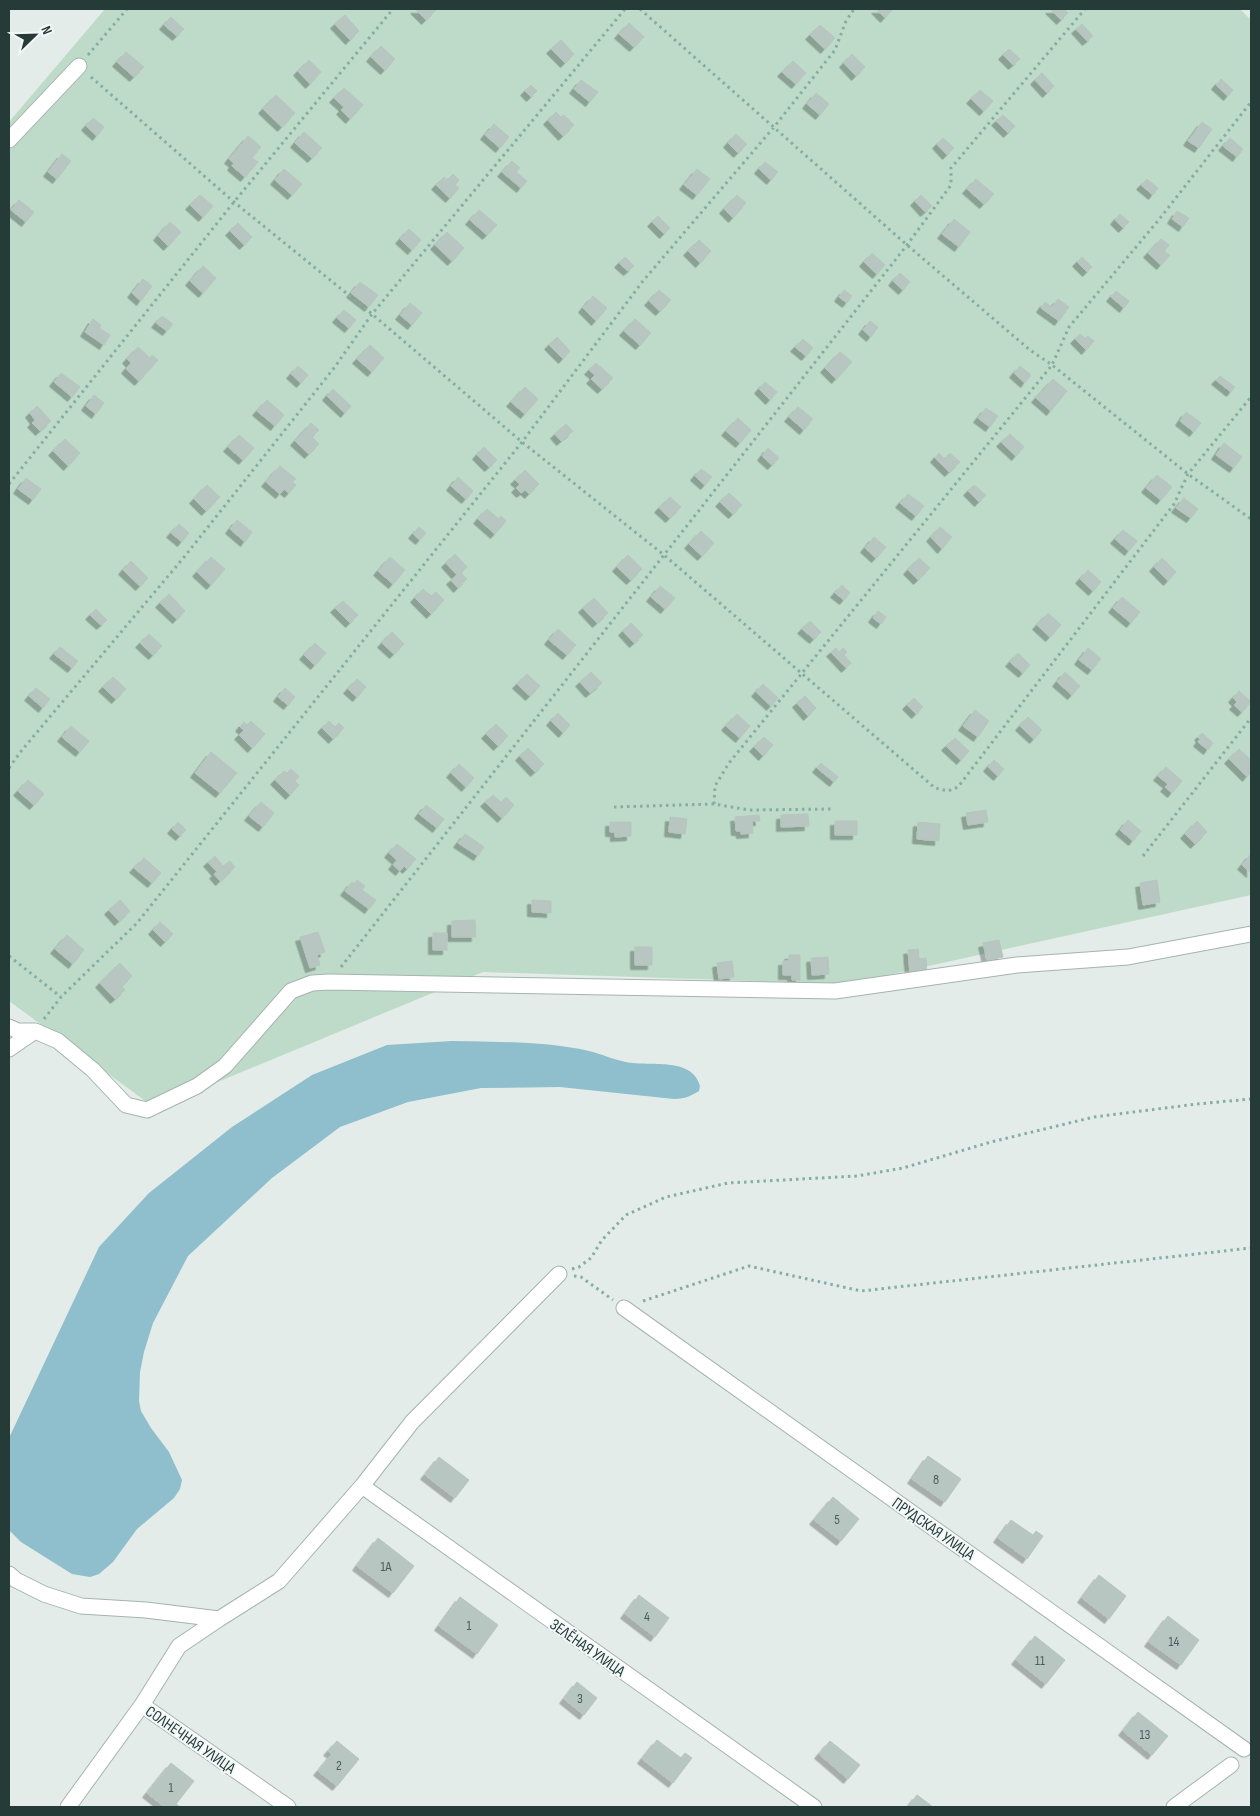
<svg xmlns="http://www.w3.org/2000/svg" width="1260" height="1816" font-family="'Sofia Sans Condensed',sans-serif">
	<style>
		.green { fill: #bddbc8 }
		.water { fill: #8fbecc }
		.building { fill: #b8c6c2; stroke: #b6c5c0; filter: url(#shadow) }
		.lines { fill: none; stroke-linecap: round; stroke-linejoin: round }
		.minor-casing { stroke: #a6b3af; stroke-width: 17 }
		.path { stroke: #86ada4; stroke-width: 3; stroke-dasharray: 2.5 4; stroke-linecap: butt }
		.minor { stroke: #fff; stroke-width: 15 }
		.labels { text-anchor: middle; stroke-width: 4; stroke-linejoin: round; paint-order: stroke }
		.number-label { font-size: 14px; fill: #495e5a }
		.street-label { font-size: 16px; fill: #243b37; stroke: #f3f8f6 }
	</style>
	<defs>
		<filter id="shadow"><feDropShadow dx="-4.5" dy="4.5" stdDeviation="0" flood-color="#0004"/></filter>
	</defs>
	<rect width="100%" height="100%" fill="#e3ece8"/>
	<path class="green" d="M 105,9 L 1240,9 L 1251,20 L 1251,895 L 847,984 L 483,972 L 155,1108 L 9,1001 L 9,122 Z"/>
	<path class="water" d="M 452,1041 C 498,1042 544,1041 589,1051 C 602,1054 614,1060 626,1062 C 649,1067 692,1056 700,1086 L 699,1091 C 691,1096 684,1099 674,1099 L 560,1087 L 481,1088 L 408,1102 L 340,1127 L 272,1178 L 188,1256 L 153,1323 L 144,1352 L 140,1372 L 139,1401 L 141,1411 L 151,1428 L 169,1452 L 182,1480 L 180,1489 L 174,1498 L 137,1529 L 113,1562 L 99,1574 L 90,1577 L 72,1574 L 21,1542 L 9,1530 L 9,1438 L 99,1247 L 149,1193 L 232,1127 L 312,1075 L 387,1045 Z"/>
	<path class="building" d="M 415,9 L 435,9 L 436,10 L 426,20 Z
		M 876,9 L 891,9 L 892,10 L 885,18 Z
		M 1050,9 L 1064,9 L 1068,13 L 1061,20 Z
		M 345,15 L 359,31 L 350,40 L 335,24 Z
		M 171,17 L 184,29 L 177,36 L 164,25 Z
		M 629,23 L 644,37 L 634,47 L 619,34 Z
		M 1082,24 L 1093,36 L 1087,41 L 1076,29 Z
		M 820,25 L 835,38 L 825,49 L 810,35 Z
		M 561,40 L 574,54 L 565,63 L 551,49 Z
		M 381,46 L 395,59 L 385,70 L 371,57 Z
		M 1009,49 L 1020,59 L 1013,65 L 1003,55 Z
		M 126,52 L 144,67 L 134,77 L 117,62 Z
		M 852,54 L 865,67 L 856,76 L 844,63 Z
		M 309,60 L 321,72 L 310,84 L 298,71 Z
		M 793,61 L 806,73 L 796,84 L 782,72 Z
		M 1042,73 L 1054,86 L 1047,93 L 1035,80 Z
		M 1221,79 L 1233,90 L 1228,96 L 1216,85 Z
		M 581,80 L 598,92 L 590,102 L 574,89 Z
		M 531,85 L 537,91 L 531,97 L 525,91 Z
		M 344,88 L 363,105 L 350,119 L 341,110 L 344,107 L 334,98 Z
		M 980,90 L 993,101 L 984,111 L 971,99 Z
		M 816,93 L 829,104 L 820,115 L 807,104 Z
		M 276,95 L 295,113 L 282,127 L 263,109 Z
		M 556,112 L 561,117 L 564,115 L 574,125 L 563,136 L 548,120 Z
		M 1003,115 L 1015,126 L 1008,133 L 996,121 Z
		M 93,118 L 104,127 L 97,136 L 86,126 Z
		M 1202,122 L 1212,129 L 1199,148 L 1188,141 Z
		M 494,124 L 509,137 L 500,148 L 485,135 Z
		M 304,132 L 322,148 L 312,158 L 295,143 Z
		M 736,134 L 747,144 L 738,153 L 728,143 Z
		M 248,136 L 261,147 L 252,158 L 258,162 L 245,177 L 232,166 L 234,163 L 229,159 Z
		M 943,138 L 954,148 L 947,155 L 937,144 Z
		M 1230,138 L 1243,149 L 1237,157 L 1223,146 Z
		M 62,154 L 71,161 L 57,179 L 48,172 Z
		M 512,161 L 520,168 L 516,172 L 527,181 L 521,188 L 502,172 Z
		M 765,162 L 778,172 L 771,180 L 759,169 Z
		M 284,169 L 302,184 L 292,195 L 275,180 Z
		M 697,169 L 710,179 L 697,195 L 684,185 Z
		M 453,174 L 459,180 L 455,185 L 459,188 L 450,198 L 436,185 L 444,177 L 447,180 Z
		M 976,179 L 994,194 L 984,204 L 967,189 Z
		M 1147,179 L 1158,188 L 1153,195 L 1141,185 Z
		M 200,195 L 213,206 L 203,217 L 190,205 Z
		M 737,195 L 746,203 L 733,218 L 724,209 Z
		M 921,195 L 932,206 L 925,212 L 915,201 Z
		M 19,200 L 34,212 L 26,222 L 11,210 Z
		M 479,210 L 497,225 L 487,235 L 470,220 Z
		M 1177,211 L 1189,218 L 1183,227 L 1172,219 Z
		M 1120,214 L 1129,222 L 1123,228 L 1115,220 Z
		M 658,216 L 670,228 L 664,234 L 652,222 Z
		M 954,219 L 970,232 L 959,247 L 942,234 Z
		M 170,222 L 181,232 L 168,246 L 158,236 Z
		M 238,223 L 252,237 L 244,245 L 230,231 Z
		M 409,229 L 421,240 L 412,250 L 400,239 Z
		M 447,232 L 464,248 L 452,261 L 435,245 Z
		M 1161,239 L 1169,245 L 1164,251 L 1170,255 L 1161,265 L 1148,253 Z
		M 699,240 L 711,251 L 700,263 L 688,251 Z
		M 872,253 L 885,265 L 877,274 L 864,262 Z
		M 625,257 L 634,266 L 628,271 L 619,263 Z
		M 1082,257 L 1092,267 L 1087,272 L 1077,262 Z
		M 203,266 L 216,278 L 203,293 L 190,281 Z
		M 900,273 L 910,282 L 903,290 L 893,281 Z
		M 143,279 L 152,286 L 141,301 L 132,293 Z
		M 360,282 L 378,295 L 369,307 L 351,293 Z
		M 659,290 L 671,300 L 660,311 L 649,301 Z
		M 844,290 L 852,296 L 847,303 L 839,297 Z
		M 1116,291 L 1129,301 L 1124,308 L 1111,297 Z
		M 593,296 L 607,308 L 596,321 L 583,308 Z
		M 1058,299 L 1069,307 L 1059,321 L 1041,308 L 1045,302 L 1052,307 Z
		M 410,303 L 422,313 L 412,325 L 400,315 Z
		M 344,310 L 356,320 L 349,328 L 337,318 Z
		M 162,316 L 173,324 L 167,331 L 156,323 Z
		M 93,319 L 101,325 L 99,328 L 110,335 L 104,345 L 85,332 Z
		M 635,319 L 651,333 L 640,345 L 624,331 Z
		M 870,321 L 878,327 L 871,337 L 863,330 Z
		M 1080,334 L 1085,338 L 1088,336 L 1094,341 L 1086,350 L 1075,339 Z
		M 557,337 L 570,351 L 563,359 L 549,345 Z
		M 803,339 L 813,348 L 806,356 L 795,347 Z
		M 370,345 L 384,358 L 372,372 L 357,359 Z
		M 138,347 L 150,358 L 152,355 L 158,360 L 139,381 L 126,369 L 131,363 L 127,359 Z
		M 840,352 L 852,362 L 836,379 L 825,368 Z
		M 596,363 L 613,378 L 602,389 L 591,379 L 595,375 L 589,370 Z
		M 298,366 L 308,375 L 301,383 L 291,374 Z
		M 1020,366 L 1031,375 L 1025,383 L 1014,373 Z
		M 61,373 L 80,387 L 72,397 L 54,382 Z
		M 1220,376 L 1235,387 L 1231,392 L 1216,380 Z
		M 1053,379 L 1067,391 L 1051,411 L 1036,398 Z
		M 765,382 L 777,392 L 770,400 L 759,389 Z
		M 525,387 L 538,399 L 525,414 L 511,402 Z
		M 333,389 L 351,406 L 345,413 L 327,396 Z
		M 94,395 L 104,403 L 96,414 L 86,406 Z
		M 267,400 L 284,415 L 275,426 L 257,411 Z
		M 37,406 L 51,421 L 40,431 L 32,423 L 35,420 L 30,413 Z
		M 798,407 L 813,419 L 804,430 L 789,417 Z
		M 986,408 L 998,416 L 990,427 L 978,418 Z
		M 1186,412 L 1201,423 L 1194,432 L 1180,421 Z
		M 738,418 L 751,430 L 740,443 L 726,431 Z
		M 311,423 L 319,430 L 312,437 L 319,444 L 309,454 L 295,441 Z
		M 566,424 L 573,431 L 561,441 L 555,434 Z
		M 1010,434 L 1024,447 L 1016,456 L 1001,442 Z
		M 239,435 L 254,448 L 243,460 L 228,447 Z
		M 65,439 L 80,453 L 68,466 L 53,451 Z
		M 1224,443 L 1242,457 L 1234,468 L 1216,455 Z
		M 484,447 L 497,460 L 489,467 L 477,455 Z
		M 768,448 L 779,458 L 772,465 L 762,456 Z
		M 939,453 L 944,459 L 950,453 L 960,462 L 949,472 L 935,458 Z
		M 280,466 L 296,479 L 292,482 L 296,485 L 289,493 L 284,489 L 280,494 L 266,482 Z
		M 701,469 L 712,477 L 705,485 L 695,476 Z
		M 525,470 L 539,484 L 529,494 L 525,490 L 521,493 L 516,488 L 520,484 L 515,480 Z
		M 1157,475 L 1172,487 L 1161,500 L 1146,488 Z
		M 458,477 L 473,491 L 466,499 L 451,486 Z
		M 26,478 L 41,489 L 33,500 L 18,489 Z
		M 207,485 L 220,497 L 206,511 L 194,499 Z
		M 974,485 L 986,495 L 979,502 L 968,491 Z
		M 729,493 L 742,505 L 733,514 L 720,502 Z
		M 908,494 L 924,506 L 916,516 L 900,503 Z
		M 670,497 L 681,507 L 670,518 L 659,508 Z
		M 1184,498 L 1198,509 L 1191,518 L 1176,508 Z
		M 487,509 L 499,519 L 501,516 L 506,521 L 495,534 L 478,519 Z
		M 237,520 L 252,532 L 245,542 L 230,529 Z
		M 179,524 L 189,533 L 182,542 L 171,533 Z
		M 419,527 L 426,533 L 420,540 L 413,534 Z
		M 940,527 L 952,537 L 942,549 L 931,537 Z
		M 1123,530 L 1137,541 L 1129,551 L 1115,539 Z
		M 701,531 L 714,543 L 702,556 L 689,544 Z
		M 874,537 L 886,547 L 876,558 L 865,548 Z
		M 455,554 L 467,567 L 461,573 L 467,579 L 458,588 L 451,580 L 457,575 L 446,563 Z
		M 628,555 L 642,569 L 631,580 L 617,567 Z
		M 211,557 L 225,569 L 211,585 L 197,572 Z
		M 390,557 L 405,570 L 393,584 L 378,571 Z
		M 919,558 L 930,568 L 918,580 L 908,570 Z
		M 1162,558 L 1176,572 L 1168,581 L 1154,567 Z
		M 131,561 L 148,578 L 140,586 L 123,570 Z
		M 1088,570 L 1101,582 L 1093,591 L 1080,579 Z
		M 842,585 L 850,593 L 844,600 L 835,593 Z
		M 660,586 L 675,598 L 665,609 L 651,597 Z
		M 423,589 L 431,596 L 436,592 L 444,600 L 431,614 L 415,598 Z
		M 169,594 L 185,611 L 177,619 L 160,603 Z
		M 1122,597 L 1140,612 L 1131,623 L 1113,608 Z
		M 594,598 L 608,613 L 597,623 L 583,608 Z
		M 343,601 L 358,615 L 350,623 L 335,608 Z
		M 96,609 L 107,620 L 101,625 L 90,615 Z
		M 878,611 L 886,617 L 881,624 L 873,618 Z
		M 1048,613 L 1061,625 L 1050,637 L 1037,625 Z
		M 810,621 L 821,632 L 814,639 L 802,629 Z
		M 631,623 L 643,635 L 634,643 L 623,631 Z
		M 558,629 L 576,645 L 567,655 L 549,640 Z
		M 392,632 L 404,644 L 394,654 L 382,643 Z
		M 149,634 L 162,646 L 153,655 L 140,643 Z
		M 315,643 L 326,653 L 315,665 L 304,655 Z
		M 60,647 L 78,661 L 72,668 L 54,654 Z
		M 836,648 L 839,652 L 843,648 L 847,652 L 844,655 L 851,663 L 846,668 L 831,652 Z
		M 1088,648 L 1101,659 L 1092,670 L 1079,660 Z
		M 1018,653 L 1030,665 L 1023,673 L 1010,662 Z
		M 591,672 L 602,683 L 590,693 L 580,682 Z
		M 1065,672 L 1080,686 L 1072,695 L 1057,682 Z
		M 527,674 L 540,686 L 530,696 L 517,684 Z
		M 113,677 L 126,689 L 116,699 L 103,687 Z
		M 357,679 L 366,687 L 357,697 L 348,689 Z
		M 763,684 L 778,698 L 771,706 L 756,692 Z
		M 36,688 L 50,699 L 43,708 L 29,696 Z
		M 285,688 L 295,697 L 288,705 L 278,697 Z
		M 1239,691 L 1251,702 L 1242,712 L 1234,705 L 1237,702 L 1233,698 Z
		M 805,696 L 816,708 L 808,716 L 797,703 Z
		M 914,698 L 923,707 L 916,714 L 907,705 Z
		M 975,710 L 989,721 L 978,737 L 963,726 Z
		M 558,713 L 570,725 L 563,733 L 551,721 Z
		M 737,714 L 750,726 L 740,738 L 726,726 Z
		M 1028,717 L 1042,730 L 1034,739 L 1020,726 Z
		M 251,721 L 265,734 L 252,748 L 239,735 L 244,730 L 240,727 L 244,722 L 247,725 Z
		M 329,721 L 335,727 L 339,723 L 344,728 L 333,739 L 322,728 Z
		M 496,724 L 508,736 L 498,746 L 486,734 Z
		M 71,726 L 89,741 L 80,752 L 62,737 Z
		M 1202,733 L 1213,743 L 1208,750 L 1198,742 L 1201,738 L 1199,736 Z
		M 764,737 L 773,745 L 763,756 L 754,747 Z
		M 955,738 L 969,751 L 961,760 L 946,746 Z
		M 528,748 L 544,764 L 535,772 L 520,756 Z
		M 1239,749 L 1251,760 L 1251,772 L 1247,777 L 1229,759 Z
		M 211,752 L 237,773 L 220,793 L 195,773 Z
		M 994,760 L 1004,769 L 998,776 L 988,767 Z
		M 821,763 L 838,777 L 834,782 L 817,768 Z
		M 459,764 L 474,778 L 466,787 L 451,773 Z
		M 1166,767 L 1182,781 L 1172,793 L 1165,787 L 1168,784 L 1158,776 Z
		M 291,769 L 299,776 L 295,781 L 299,785 L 290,795 L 275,780 L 284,771 L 287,773 Z
		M 28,780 L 44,794 L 34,805 L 18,791 Z
		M 493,795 L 501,802 L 506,797 L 514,805 L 502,818 L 485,802 Z
		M 261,802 L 274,813 L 263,827 L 249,816 Z
		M 426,805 L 444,819 L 437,828 L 419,814 Z
		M 986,810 L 988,822 L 968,825 L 966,813 Z
		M 808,814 L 809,826 L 781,827 L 781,815 Z
		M 759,815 L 760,821 L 752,821 L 753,833 L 741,834 L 741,831 L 736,831 L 735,817 Z
		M 670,817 L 687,819 L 685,834 L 669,832 Z
		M 1128,820 L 1141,831 L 1133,841 L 1120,830 Z
		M 835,821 L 857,821 L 857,835 L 835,835 Z
		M 1197,821 L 1207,832 L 1195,844 L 1185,834 Z
		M 178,822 L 186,830 L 180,836 L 172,829 Z
		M 610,822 L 631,822 L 631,836 L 615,837 L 615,832 L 610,832 Z
		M 918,822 L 940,824 L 939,841 L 917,839 Z
		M 465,834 L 484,847 L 478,856 L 458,843 Z
		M 397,844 L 416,859 L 407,869 L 404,866 L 400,871 L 393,865 L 397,860 L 389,853 Z
		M 1251,854 L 1251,873 L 1242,865 Z
		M 215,856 L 223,866 L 230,861 L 235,867 L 220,881 L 214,874 L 217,872 L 208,862 Z
		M 144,858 L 161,873 L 152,883 L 134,868 Z
		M 357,880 L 365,886 L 362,890 L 376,900 L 369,909 L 345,891 L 352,882 L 354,884 Z
		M 1157,880 L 1160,902 L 1143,905 L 1140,883 Z
		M 120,900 L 130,911 L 119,921 L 109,910 Z
		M 532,900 L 551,901 L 551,913 L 532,912 Z
		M 475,920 L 476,937 L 452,937 L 452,921 Z
		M 160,922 L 173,934 L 165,942 L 153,930 Z
		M 318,932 L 325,952 L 317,955 L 320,965 L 310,968 L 300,937 Z
		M 433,933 L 447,933 L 447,950 L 433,950 Z
		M 67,935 L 84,950 L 73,964 L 55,949 Z
		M 999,940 L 1003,957 L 987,960 L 983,943 Z
		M 635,947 L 652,947 L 652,965 L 635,965 Z
		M 918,949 L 919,959 L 926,958 L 927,972 L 910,974 L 908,950 Z
		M 789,955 L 800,955 L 800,980 L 792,980 L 792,975 L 783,975 L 783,961 L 789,961 Z
		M 828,957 L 829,974 L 812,975 L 811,958 Z
		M 732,961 L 734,977 L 719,979 L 717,963 Z
		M 120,963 L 132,976 L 122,986 L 125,990 L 115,999 L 100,983 Z
		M 928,1456 L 961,1479 L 945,1502 L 912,1479 Z
		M 439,1457 L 469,1480 L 455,1498 L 425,1475 Z
		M 833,1497 L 859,1519 L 841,1541 L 814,1520 Z
		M 1011,1520 L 1033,1535 L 1036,1531 L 1043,1536 L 1027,1559 L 998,1538 Z
		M 378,1538 L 414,1566 L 393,1593 L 357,1566 Z
		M 1099,1575 L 1126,1596 L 1109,1619 L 1082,1598 Z
		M 639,1595 L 669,1618 L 655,1637 L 625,1614 Z
		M 460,1597 L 498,1625 L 477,1654 L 439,1626 Z
		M 1168,1616 L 1199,1640 L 1181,1665 L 1149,1642 Z
		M 1035,1636 L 1065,1660 L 1046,1684 L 1016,1660 Z
		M 577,1682 L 597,1698 L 584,1715 L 564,1699 Z
		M 1138,1712 L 1168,1736 L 1152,1755 L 1123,1731 Z
		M 657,1740 L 681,1758 L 685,1753 L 692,1758 L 673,1783 L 642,1759 Z
		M 337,1741 L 359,1759 L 337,1786 L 318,1771 L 332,1754 L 328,1751 Z
		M 830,1741 L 860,1765 L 848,1779 L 819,1754 Z
		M 171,1763 L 194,1781 L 176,1804 L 180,1807 L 161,1807 L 162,1805 L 147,1793 Z
		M 917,1795 L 933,1807 L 908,1807 Z"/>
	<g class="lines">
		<g class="minor-casing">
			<path id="minor" d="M 9,140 L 79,66
				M 9,1027 L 18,1031 L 35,1031 L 58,1041 L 93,1070 L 126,1105 L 147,1110 L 197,1086 L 225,1066 L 291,991 L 312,983 L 329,982 L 835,991 L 1017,965 L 1128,957 L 1251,934
				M 9,1049 L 35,1031
				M 624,1308 L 1244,1749
				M 362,1486 L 814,1807
				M 9,1574 L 16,1580 L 44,1594 L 81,1606 L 146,1610 L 219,1619 L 279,1581 L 362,1486 L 412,1422 L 559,1274
				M 219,1619 L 179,1646 L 142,1705 L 288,1807
				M 68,1807 L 142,1705
				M 1174,1807 L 1231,1765"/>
		</g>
		<path class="path" d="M 640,9 L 907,245 L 1030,350 L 1052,365 L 1188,474 L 1251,519
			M 88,55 L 127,9
			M 91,77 L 234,202 L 372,314 L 522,442 L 664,555 L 935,788 L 948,791 L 958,787 L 1174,504 L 1188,474 L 1251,397
			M 9,484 L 234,202 L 393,9
			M 9,768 L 22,750 L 185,556 L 334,368 L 372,314 L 625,9
			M 714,804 L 715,786 L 729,763 L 1052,365 L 1069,327 L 1157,222 L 1251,102
			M 614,807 L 714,804 L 749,810 L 833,809
			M 1143,856 L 1251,718
			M 9,956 L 61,997
			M 341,967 L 907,245 L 951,185 L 951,168 L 1085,9
			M 44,1019 L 61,997 L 137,923 L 522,442 L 643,281 L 774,127 L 835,50 L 846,21 L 854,9
			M 572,1269 L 579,1267 L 591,1258 L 602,1240 L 626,1215 L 666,1197 L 728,1183 L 857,1176 L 903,1168 L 991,1142 L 1094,1117 L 1197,1104 L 1251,1099
			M 574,1276 L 581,1277 L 613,1300
			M 643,1301 L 749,1266 L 861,1291 L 1251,1248"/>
		<use href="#minor" class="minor"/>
	</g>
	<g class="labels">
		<g class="number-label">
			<text x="936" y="1484">8</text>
			<text x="837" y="1524">5</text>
			<text x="386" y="1571">1А</text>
			<text x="647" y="1621">4</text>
			<text x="469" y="1630">1</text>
			<text x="1174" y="1646">14</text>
			<text x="1040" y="1665">11</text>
			<text x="580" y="1703">3</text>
			<text x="1145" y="1739">13</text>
			<text x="339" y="1770">2</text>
			<text x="171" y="1792">1</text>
		</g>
		<g class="street-label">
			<text transform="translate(934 1528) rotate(35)" y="6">ПРУДСКАЯ УЛИЦА</text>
			<text transform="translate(588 1647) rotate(35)" y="6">ЗЕЛЁНАЯ УЛИЦА</text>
			<text transform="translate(191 1739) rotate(35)" y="6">СОЛНЕЧНАЯ УЛИЦА</text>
		</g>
	</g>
	<rect width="1260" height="1816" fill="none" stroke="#243b37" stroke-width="20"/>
	<g transform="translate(35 35) rotate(67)" stroke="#f3f8f6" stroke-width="4" paint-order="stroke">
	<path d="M0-4L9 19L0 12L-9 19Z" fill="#243b37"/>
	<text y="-8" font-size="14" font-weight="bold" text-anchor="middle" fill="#243b37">N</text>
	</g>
</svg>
